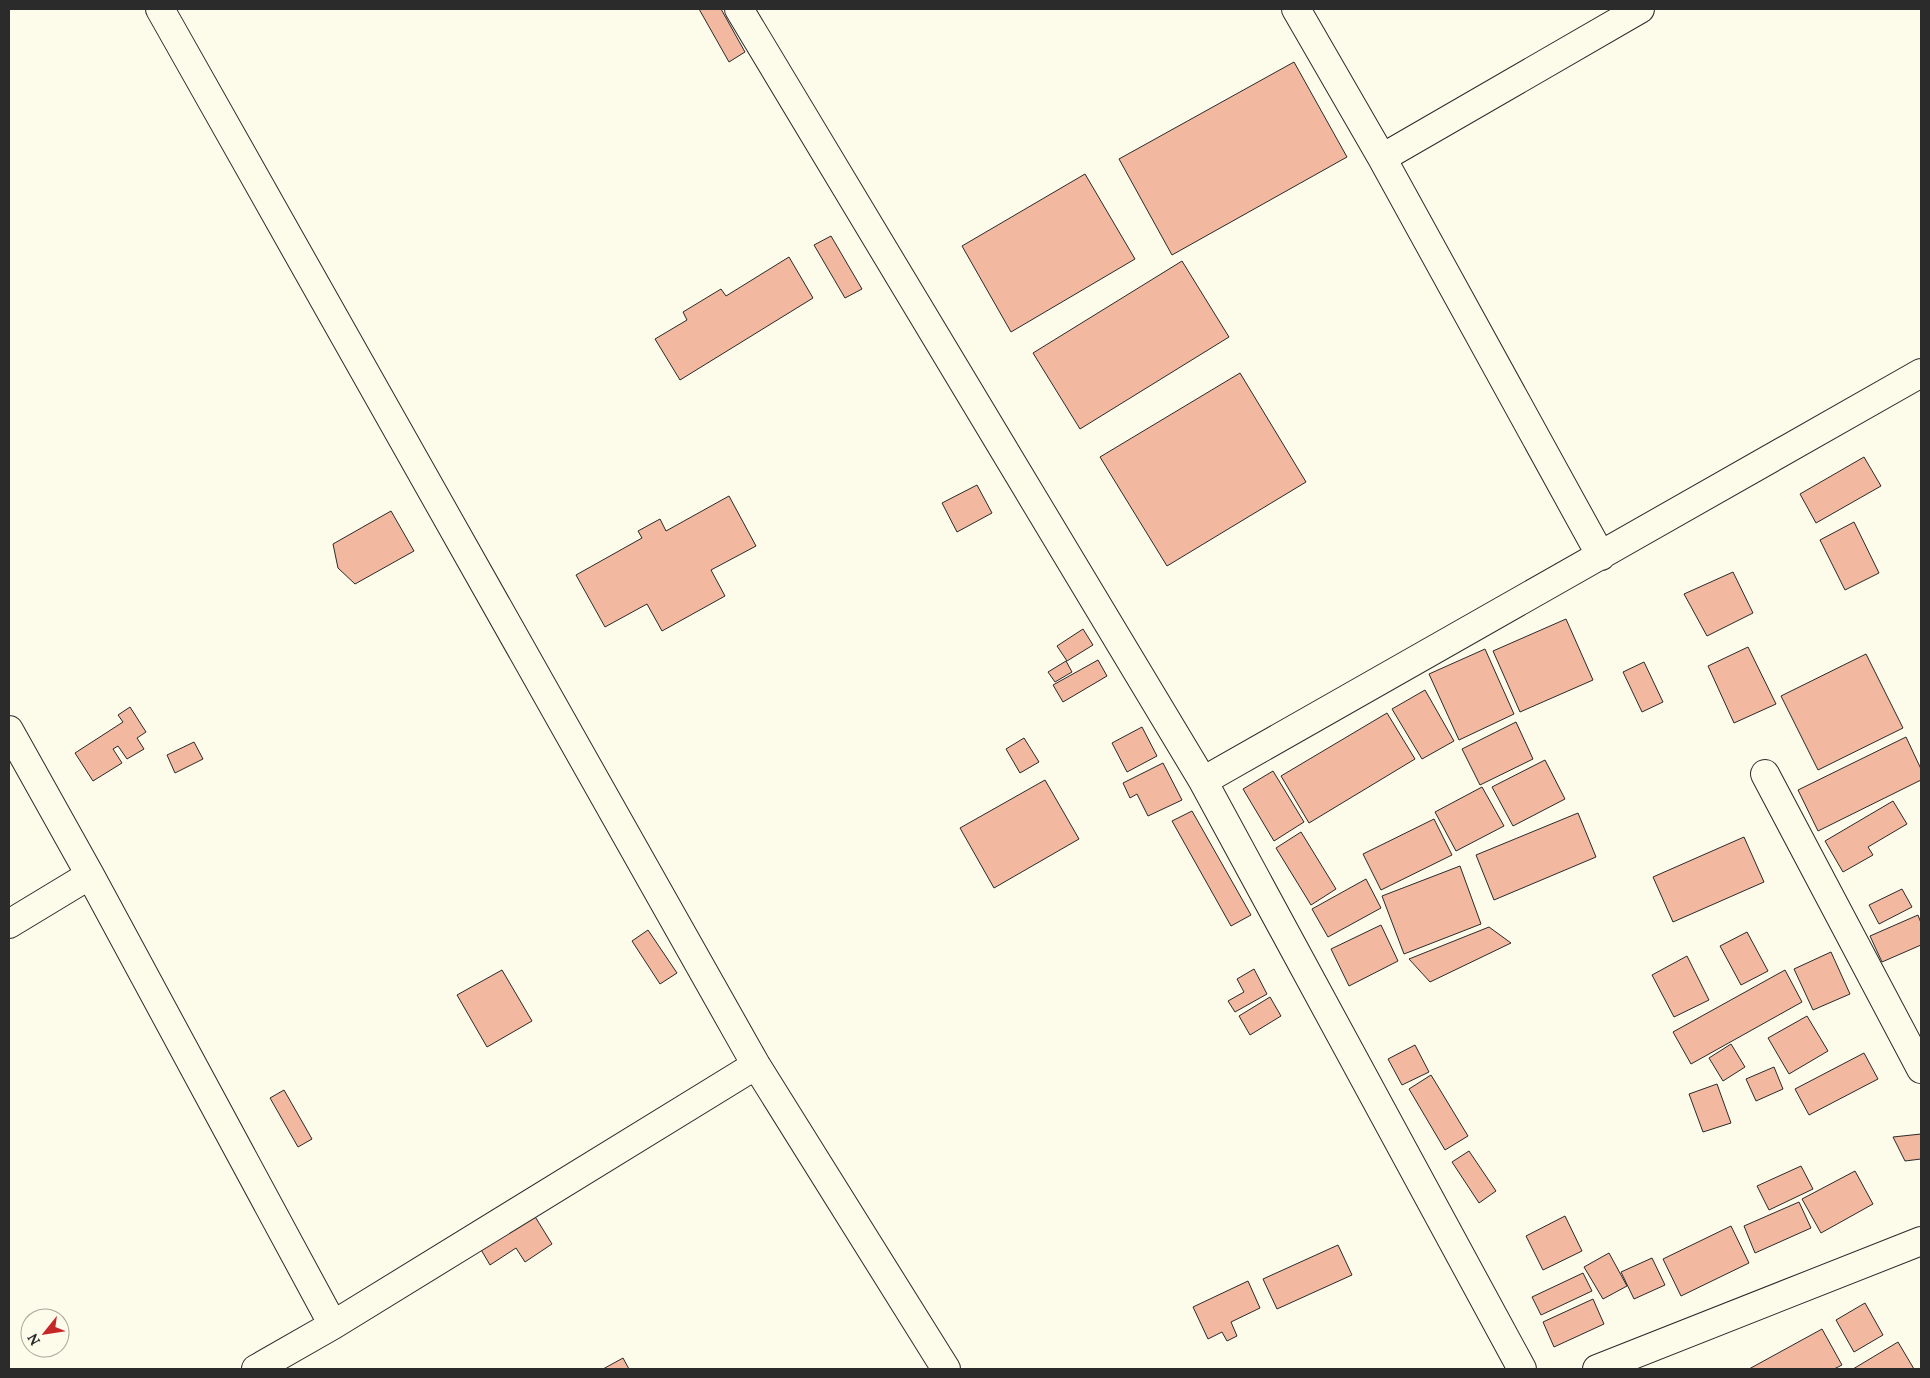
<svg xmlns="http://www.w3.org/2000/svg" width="1930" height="1378" font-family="Lora,serif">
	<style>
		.building { fill: #f2b8a0; stroke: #2b2b2b }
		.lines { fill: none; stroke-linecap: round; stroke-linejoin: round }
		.minor-casing { stroke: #2b2b2b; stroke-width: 30 }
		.minor { stroke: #fdfbea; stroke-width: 28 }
	</style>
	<rect width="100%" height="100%" fill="#fdfbea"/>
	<path class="building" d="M 699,9 L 721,9 L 745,52 L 729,62 Z
		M 1294,62 L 1347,157 L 1172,255 L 1119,159 Z
		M 1085,174 L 1135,259 L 1011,332 L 962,246 Z
		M 831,236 L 862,289 L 845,298 L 814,245 Z
		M 789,257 L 813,298 L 680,380 L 655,339 L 687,320 L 683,312 L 721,289 L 726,296 Z
		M 1182,261 L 1229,337 L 1080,429 L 1033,353 Z
		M 1240,373 L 1306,482 L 1167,566 L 1100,457 Z
		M 1864,457 L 1881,486 L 1816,523 L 1800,494 Z
		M 977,485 L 992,513 L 957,532 L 942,503 Z
		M 729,496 L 756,546 L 711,570 L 725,596 L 662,631 L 647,604 L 605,627 L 576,575 L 642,538 L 638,531 L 660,519 L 666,531 Z
		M 391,511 L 414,551 L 355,584 L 338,568 L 333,544 Z
		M 1854,522 L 1879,573 L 1845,590 L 1820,540 Z
		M 1733,572 L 1753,613 L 1707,636 L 1684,594 Z
		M 1566,619 L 1593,680 L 1520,712 L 1493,651 Z
		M 1083,629 L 1093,645 L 1067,661 L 1057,646 Z
		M 1748,647 L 1776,704 L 1734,723 L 1708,666 Z
		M 1485,649 L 1514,714 L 1459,740 L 1429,674 Z
		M 1866,654 L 1903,728 L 1818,770 L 1781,696 Z
		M 1098,660 L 1107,676 L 1063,702 L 1053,685 Z
		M 1066,661 L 1072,672 L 1055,682 L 1048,672 Z
		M 1644,662 L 1663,702 L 1642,712 L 1623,672 Z
		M 1425,690 L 1454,741 L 1422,759 L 1392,709 Z
		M 130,707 L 146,732 L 137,738 L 144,749 L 127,759 L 118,746 L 113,749 L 122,763 L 93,781 L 75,753 L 123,722 L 118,715 Z
		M 1387,713 L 1415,759 L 1309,823 L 1281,776 Z
		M 1516,722 L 1533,759 L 1480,785 L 1462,749 Z
		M 1142,727 L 1157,756 L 1127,772 L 1112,743 Z
		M 1906,737 L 1921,769 L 1921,780 L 1818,831 L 1798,790 Z
		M 1024,738 L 1039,762 L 1020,773 L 1006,749 Z
		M 194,742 L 203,759 L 175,773 L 167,755 Z
		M 1545,760 L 1565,799 L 1513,826 L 1492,787 Z
		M 1163,763 L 1182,800 L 1148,816 L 1137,794 L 1130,798 L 1123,783 Z
		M 1273,771 L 1304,822 L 1274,841 L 1243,789 Z
		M 1045,780 L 1079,839 L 994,888 L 960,828 Z
		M 1482,787 L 1504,826 L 1456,851 L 1435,812 Z
		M 1893,801 L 1907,824 L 1868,847 L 1873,855 L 1843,872 L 1825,841 Z
		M 1192,811 L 1251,915 L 1231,926 L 1172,821 Z
		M 1578,813 L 1596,857 L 1494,900 L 1476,855 Z
		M 1434,819 L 1452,855 L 1381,890 L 1363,854 Z
		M 1301,832 L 1336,889 L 1311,905 L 1276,848 Z
		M 1744,837 L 1764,882 L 1673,922 L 1653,877 Z
		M 1460,866 L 1481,924 L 1404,954 L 1382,896 Z
		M 1366,879 L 1381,908 L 1328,937 L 1312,909 Z
		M 1902,889 L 1912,907 L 1879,924 L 1869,905 Z
		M 1918,915 L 1921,923 L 1921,945 L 1882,962 L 1870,936 Z
		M 1381,925 L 1398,961 L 1349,986 L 1331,949 Z
		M 1489,927 L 1511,943 L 1430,982 L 1409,959 Z
		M 648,930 L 677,973 L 660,984 L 632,941 Z
		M 1747,932 L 1768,971 L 1741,985 L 1720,946 Z
		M 1831,952 L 1850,994 L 1813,1010 L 1794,969 Z
		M 1687,956 L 1709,1000 L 1674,1017 L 1652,975 Z
		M 1254,969 L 1267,994 L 1235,1012 L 1228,1001 L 1244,992 L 1237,979 Z
		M 502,970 L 532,1021 L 487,1047 L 457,995 Z
		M 1785,970 L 1802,1002 L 1691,1064 L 1673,1032 Z
		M 1270,997 L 1281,1016 L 1250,1035 L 1239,1016 Z
		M 1807,1016 L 1828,1051 L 1789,1074 L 1768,1038 Z
		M 1731,1044 L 1745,1067 L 1723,1081 L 1709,1058 Z
		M 1415,1045 L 1429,1072 L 1402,1085 L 1388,1059 Z
		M 1864,1053 L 1878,1079 L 1809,1115 L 1795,1089 Z
		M 1774,1067 L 1783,1089 L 1756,1101 L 1746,1079 Z
		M 1431,1075 L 1468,1136 L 1445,1150 L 1409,1089 Z
		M 1717,1084 L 1731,1123 L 1703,1132 L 1689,1094 Z
		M 284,1090 L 312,1139 L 298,1147 L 270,1098 Z
		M 1921,1134 L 1921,1159 L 1905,1161 L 1893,1137 Z
		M 1469,1151 L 1496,1191 L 1479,1203 L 1452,1162 Z
		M 1801,1166 L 1813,1189 L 1769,1210 L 1757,1186 Z
		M 1855,1171 L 1873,1204 L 1821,1233 L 1802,1199 Z
		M 1799,1202 L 1811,1228 L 1755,1253 L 1744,1226 Z
		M 534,1215 L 552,1244 L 525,1262 L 516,1248 L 490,1265 L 480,1248 Z
		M 1565,1216 L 1582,1251 L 1543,1270 L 1526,1236 Z
		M 1731,1226 L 1749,1263 L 1681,1296 L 1663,1259 Z
		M 1338,1245 L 1352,1275 L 1277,1309 L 1263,1279 Z
		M 1609,1253 L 1627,1286 L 1603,1299 L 1584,1267 Z
		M 1652,1258 L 1665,1285 L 1634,1299 L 1621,1272 Z
		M 1583,1273 L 1592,1291 L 1541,1315 L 1532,1297 Z
		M 1248,1281 L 1260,1308 L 1231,1322 L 1237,1336 L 1227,1341 L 1222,1332 L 1208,1339 L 1193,1307 Z
		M 1593,1299 L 1604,1324 L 1554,1347 L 1543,1322 Z
		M 1865,1303 L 1883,1335 L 1854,1352 L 1836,1320 Z
		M 1822,1329 L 1842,1365 L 1834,1369 L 1749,1369 Z
		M 1898,1342 L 1914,1369 L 1853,1369 Z
		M 623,1358 L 629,1369 L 603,1369 Z"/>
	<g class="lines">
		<g class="minor-casing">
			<path id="minor" d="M 160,9 L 756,1065 L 946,1369
				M 739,9 L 1203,781 L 1522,1369
				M 1296,9 L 1382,158 L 1601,556
				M 1382,158 L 1640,9
				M 9,730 L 90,875 L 333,1325
				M 1765,774 L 1921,1069
				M 1203,781 L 1921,373
				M 9,924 L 90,875
				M 256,1369 L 333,1325 L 756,1065
				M 1597,1369 L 1921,1241"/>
		</g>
		<use href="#minor" class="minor"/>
	</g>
	<rect width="1930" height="1378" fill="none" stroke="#2b2b2b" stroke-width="20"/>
	<g transform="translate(45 1333) rotate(240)"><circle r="24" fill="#fdfbea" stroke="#a9a89e"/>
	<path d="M0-4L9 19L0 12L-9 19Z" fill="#c62828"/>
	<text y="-8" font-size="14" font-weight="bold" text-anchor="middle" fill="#2b2b2b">N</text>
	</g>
</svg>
